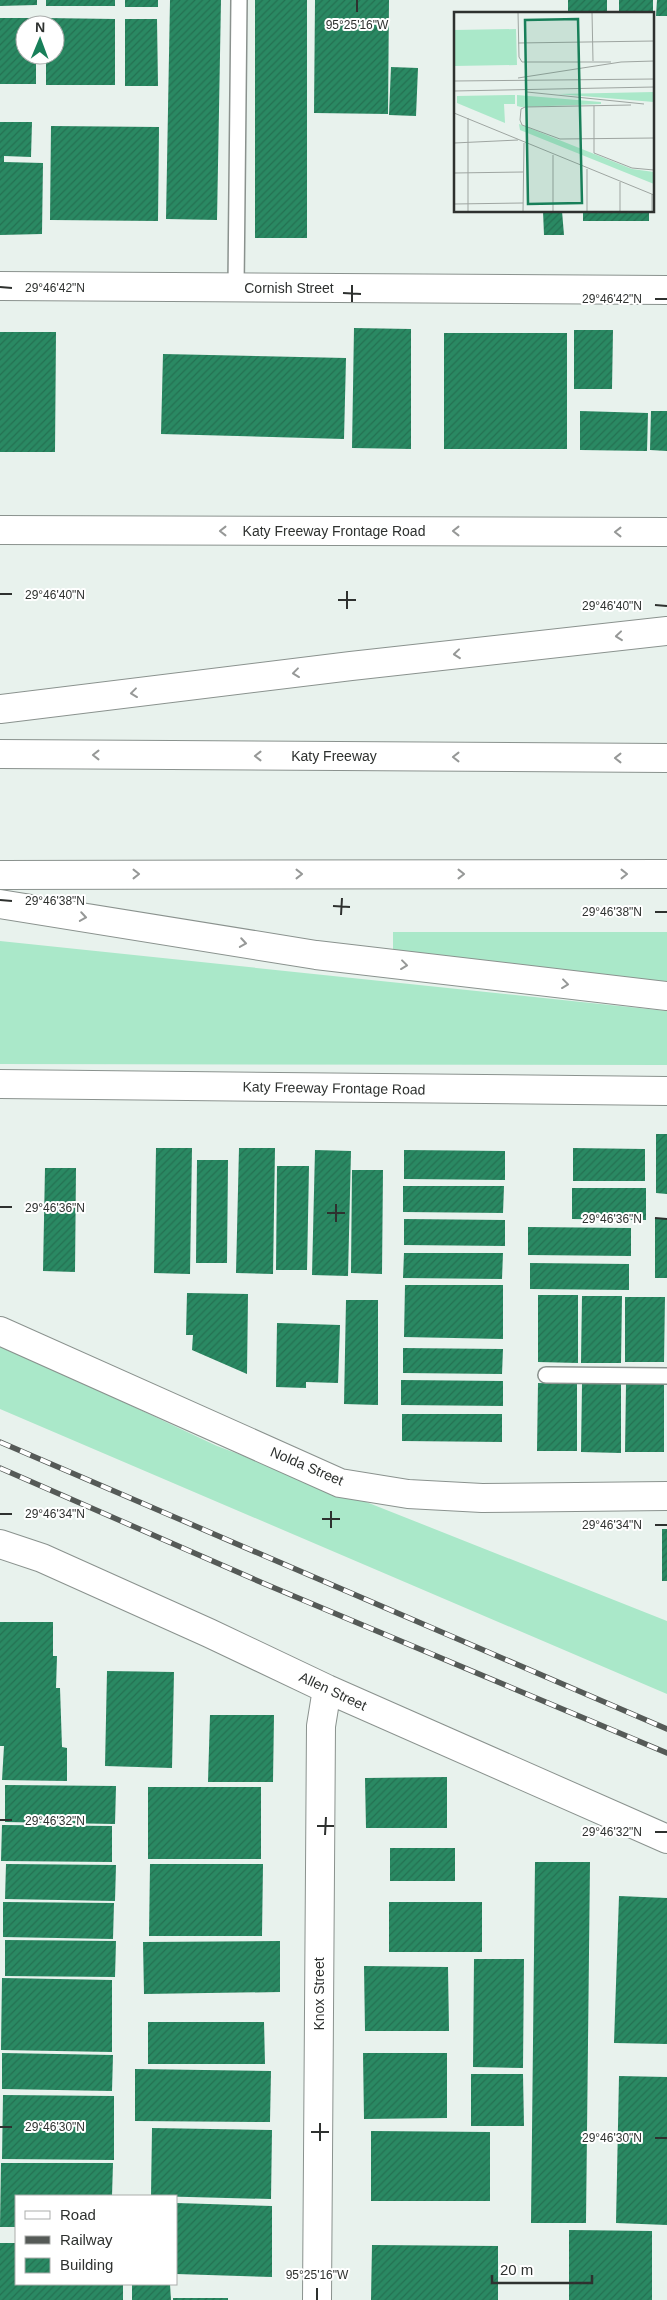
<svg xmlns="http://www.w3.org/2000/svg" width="667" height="2300" font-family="Arial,sans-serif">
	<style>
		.grass { fill: #aae8c9 }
		.building { fill: url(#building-hatch) }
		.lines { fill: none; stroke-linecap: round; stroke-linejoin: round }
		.service-casing { stroke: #8a928e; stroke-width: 18 }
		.minor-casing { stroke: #8a928e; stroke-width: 30 }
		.motorway-casing { stroke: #8a928e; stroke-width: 30 }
		.service { stroke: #fff; stroke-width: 15 }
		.minor { stroke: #fff; stroke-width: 28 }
		.motorway { stroke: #fff; stroke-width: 28 }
		.rail-casing { stroke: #555a57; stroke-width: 5.5 }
		.rail { stroke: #fff; stroke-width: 4; stroke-dasharray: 11; stroke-linecap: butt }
		.oneway { stroke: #969897 }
		.ticks { fill: none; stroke: #2e312f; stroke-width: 2 }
		.labels { text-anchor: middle; stroke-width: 4; stroke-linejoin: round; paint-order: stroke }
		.street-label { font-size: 14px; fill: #2e312f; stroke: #fff }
		.inset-road { fill: none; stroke: #9ea5a1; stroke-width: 1 }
		.view { fill: #187f59; fill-opacity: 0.15; stroke: #187f59; stroke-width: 2.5 }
		.inset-edge { fill: none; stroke: #2e312f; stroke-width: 2.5 }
		.ticks-label { font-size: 12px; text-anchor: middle; fill: #2e312f; stroke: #fff; stroke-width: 4; stroke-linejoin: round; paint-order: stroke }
	</style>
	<defs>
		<pattern id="building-hatch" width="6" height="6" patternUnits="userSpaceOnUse" patternTransform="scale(1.25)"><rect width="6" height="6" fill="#2a8963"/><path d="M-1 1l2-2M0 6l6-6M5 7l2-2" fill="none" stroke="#247152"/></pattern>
	</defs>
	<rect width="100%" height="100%" fill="#e8f2ed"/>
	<path class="grass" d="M 393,932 L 667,932 L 667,985 L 393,954 Z
		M 0,941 L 667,1011 L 667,1065 L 0,1064 Z
		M 0,1344 L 217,1446 L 346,1494 L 667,1621 L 667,1694 L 0,1409 Z"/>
	<path class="building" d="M 0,0 L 37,0 L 37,5 L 0,6 Z
		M 46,0 L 115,0 L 115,6 L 46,6 Z
		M 125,0 L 158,0 L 158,7 L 125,7 Z
		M 170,0 L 221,0 L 217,220 L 166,219 Z
		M 255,0 L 307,0 L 307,238 L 255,238 Z
		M 315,0 L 389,0 L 388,114 L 314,113 Z
		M 568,0 L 607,0 L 607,14 L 568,14 Z
		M 619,0 L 653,0 L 653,14 L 619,14 Z
		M 657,0 L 667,0 L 667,16 L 656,16 Z
		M 0,18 L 36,18 L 36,25 L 25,25 L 25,55 L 36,55 L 36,84 L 0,84 Z
		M 47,18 L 115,19 L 115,85 L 46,85 L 46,55 L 55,55 L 55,25 L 47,25 Z
		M 125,19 L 157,19 L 158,86 L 125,86 Z
		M 391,67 L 418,68 L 416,116 L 389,115 Z
		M 0,122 L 32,122 L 31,157 L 4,156 L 4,162 L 43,163 L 42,234 L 0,235 Z
		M 51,126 L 159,127 L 158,221 L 50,220 Z
		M 543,211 L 562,211 L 564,235 L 544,235 Z
		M 583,211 L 649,211 L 649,221 L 583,221 Z
		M 354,328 L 411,329 L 411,449 L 352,448 Z
		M 574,330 L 613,330 L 612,389 L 574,389 Z
		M 0,332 L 56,332 L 55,452 L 0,452 Z
		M 444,333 L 567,333 L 567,449 L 444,449 Z
		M 163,354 L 346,358 L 344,439 L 161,434 Z
		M 580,411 L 648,413 L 647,451 L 580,450 Z
		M 651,411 L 667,411 L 667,451 L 650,450 Z
		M 656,1134 L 667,1134 L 667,1194 L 656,1193 Z
		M 156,1148 L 192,1148 L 190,1274 L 154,1273 Z
		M 239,1148 L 275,1148 L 273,1274 L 236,1273 Z
		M 573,1148 L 645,1149 L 645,1181 L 573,1181 Z
		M 315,1150 L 351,1151 L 348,1276 L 312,1275 Z
		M 404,1150 L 505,1151 L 505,1180 L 404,1179 Z
		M 197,1160 L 228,1160 L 227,1263 L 196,1263 Z
		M 277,1166 L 309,1166 L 307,1270 L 276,1270 Z
		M 45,1168 L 76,1168 L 75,1272 L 43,1271 Z
		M 352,1170 L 383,1170 L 382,1274 L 351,1273 Z
		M 403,1186 L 504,1186 L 503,1213 L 403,1212 Z
		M 572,1188 L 646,1188 L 646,1220 L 572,1219 Z
		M 404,1219 L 505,1220 L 505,1246 L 404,1245 Z
		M 655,1219 L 667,1219 L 667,1278 L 655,1278 Z
		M 528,1227 L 631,1228 L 631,1256 L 528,1255 Z
		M 404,1253 L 503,1253 L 502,1279 L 403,1278 Z
		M 530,1263 L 629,1264 L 629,1290 L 530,1289 Z
		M 405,1285 L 503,1285 L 503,1339 L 404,1337 Z
		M 187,1293 L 248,1294 L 247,1374 L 192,1350 L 193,1335 L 186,1335 Z
		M 538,1295 L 578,1295 L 578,1363 L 538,1362 Z
		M 582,1296 L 622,1296 L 621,1363 L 581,1363 Z
		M 625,1297 L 665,1297 L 664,1362 L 625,1362 Z
		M 346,1300 L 378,1300 L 378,1405 L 344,1404 Z
		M 277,1323 L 340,1325 L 338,1383 L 306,1382 L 306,1388 L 276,1387 Z
		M 403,1348 L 503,1349 L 502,1374 L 403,1373 Z
		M 401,1380 L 503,1381 L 503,1406 L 401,1405 Z
		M 538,1383 L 577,1384 L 577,1451 L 537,1451 Z
		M 582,1384 L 621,1384 L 621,1453 L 581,1452 Z
		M 626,1384 L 664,1384 L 664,1452 L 625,1452 Z
		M 402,1414 L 502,1414 L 502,1442 L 402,1441 Z
		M 662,1529 L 667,1529 L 667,1581 L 662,1581 Z
		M 0,1622 L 53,1622 L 53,1656 L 57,1656 L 56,1688 L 60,1688 L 62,1747 L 67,1748 L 67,1781 L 2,1780 L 4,1746 L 0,1746 Z
		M 107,1671 L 174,1672 L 172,1768 L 105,1766 Z
		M 210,1715 L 274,1715 L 273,1782 L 208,1782 Z
		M 447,1777 L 447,1828 L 366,1828 L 365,1778 Z
		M 5,1785 L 116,1786 L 115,1824 L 5,1822 Z
		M 148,1787 L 261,1787 L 261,1859 L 148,1859 Z
		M 2,1825 L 112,1826 L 112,1862 L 1,1861 Z
		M 390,1848 L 455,1848 L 455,1881 L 390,1881 Z
		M 535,1862 L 590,1862 L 586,2223 L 531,2223 Z
		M 6,1864 L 116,1865 L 115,1901 L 5,1899 Z
		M 150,1864 L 263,1864 L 262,1936 L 149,1936 Z
		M 619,1896 L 667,1898 L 667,2044 L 614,2043 Z
		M 3,1902 L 114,1903 L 113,1939 L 3,1937 Z
		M 389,1902 L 482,1902 L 482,1952 L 389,1952 Z
		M 5,1940 L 116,1941 L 115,1977 L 5,1976 Z
		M 280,1941 L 280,1992 L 144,1994 L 143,1942 Z
		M 474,1959 L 524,1959 L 523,2068 L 473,2067 Z
		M 364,1966 L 448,1967 L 449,2031 L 365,2031 Z
		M 2,1978 L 112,1980 L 112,2052 L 1,2050 Z
		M 148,2022 L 264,2022 L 265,2064 L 148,2064 Z
		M 2,2053 L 113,2055 L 112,2091 L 2,2089 Z
		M 363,2053 L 447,2053 L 447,2118 L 364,2119 Z
		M 135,2069 L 271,2071 L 270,2122 L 135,2121 Z
		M 471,2074 L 523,2074 L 524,2126 L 471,2126 Z
		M 619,2076 L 667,2077 L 667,2225 L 616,2223 Z
		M 3,2095 L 114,2096 L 114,2160 L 2,2159 Z
		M 152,2128 L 272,2130 L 271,2199 L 151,2196 Z
		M 371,2131 L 490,2132 L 490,2201 L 371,2201 Z
		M 1,2163 L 113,2163 L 112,2196 L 16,2196 L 16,2227 L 0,2227 Z
		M 176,2203 L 272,2206 L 272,2277 L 176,2274 Z
		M 569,2230 L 652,2231 L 652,2300 L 569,2300 Z
		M 0,2243 L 16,2243 L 16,2284 L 123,2284 L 123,2300 L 0,2300 Z
		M 372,2245 L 498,2246 L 498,2300 L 371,2300 Z
		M 132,2284 L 170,2284 L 171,2300 L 132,2300 Z
		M 173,2298 L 228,2298 L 228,2300 L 173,2300 Z"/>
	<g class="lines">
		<g class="service-casing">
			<path id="service" d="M 236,287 L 239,0
				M 546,1375 L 667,1376"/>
		</g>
		<g class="minor-casing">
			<path id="minor" d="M 0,286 L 667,290
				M 0,530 L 667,532
				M 0,1084 L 667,1091
				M 0,1331 L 340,1483 L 408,1494 L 482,1498 L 667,1496
				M 0,1544 L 42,1558 L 209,1633 L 327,1689 L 667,1839
				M 317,2300 L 321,1726 L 327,1689"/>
		</g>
		<g class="motorway-casing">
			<path id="motorway" d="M 0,709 L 351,666 L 667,631
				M 0,754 L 667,758
				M 0,875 L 667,874
				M 0,904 L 316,955 L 667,996"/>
		</g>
		<use href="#service" class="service"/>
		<use href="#minor" class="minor"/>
		<use href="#motorway" class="motorway"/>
		<g class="rail-casing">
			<path id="rail" d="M 0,1442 L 667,1729
				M 0,1468 L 265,1584 L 667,1753"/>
		</g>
		<use href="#rail" class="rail"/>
	</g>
	<defs><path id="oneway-chevron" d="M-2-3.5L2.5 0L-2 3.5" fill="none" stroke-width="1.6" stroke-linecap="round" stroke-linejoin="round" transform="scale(1.25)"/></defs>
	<g class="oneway">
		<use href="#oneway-chevron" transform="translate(223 531) rotate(-180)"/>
		<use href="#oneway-chevron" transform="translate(456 531) rotate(-180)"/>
		<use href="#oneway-chevron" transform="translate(618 532) rotate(-180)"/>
		<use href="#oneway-chevron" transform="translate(619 636) rotate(174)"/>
		<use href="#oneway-chevron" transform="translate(457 654) rotate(174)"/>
		<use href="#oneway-chevron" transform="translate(296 673) rotate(173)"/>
		<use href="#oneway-chevron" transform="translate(134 693) rotate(173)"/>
		<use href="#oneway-chevron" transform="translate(96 755) rotate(-180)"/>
		<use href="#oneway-chevron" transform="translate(258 756) rotate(-180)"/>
		<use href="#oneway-chevron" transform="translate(456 757) rotate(-180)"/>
		<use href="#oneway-chevron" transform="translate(618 758) rotate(-180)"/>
		<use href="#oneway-chevron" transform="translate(136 874)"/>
		<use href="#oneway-chevron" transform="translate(299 874)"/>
		<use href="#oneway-chevron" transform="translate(461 874)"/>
		<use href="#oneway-chevron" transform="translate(624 874)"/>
		<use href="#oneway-chevron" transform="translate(83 917) rotate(9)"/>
		<use href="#oneway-chevron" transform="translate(243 943) rotate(9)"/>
		<use href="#oneway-chevron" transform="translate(404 965) rotate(7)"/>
		<use href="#oneway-chevron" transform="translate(565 984) rotate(7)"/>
	</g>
	<path class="ticks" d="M 357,12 L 357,0M 0,287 L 12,288M 343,293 L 361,294M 655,299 L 667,299M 352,302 L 352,285M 0,594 L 12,594M 338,600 L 356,600M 655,605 L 667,606M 347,609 L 347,591M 0,900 L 12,901M 333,906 L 350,907M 655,912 L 667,912M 341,915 L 342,898M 0,1207 L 12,1207M 327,1213 L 345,1213M 655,1218 L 667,1219M 336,1222 L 336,1204M 0,1514 L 12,1514M 322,1519 L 340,1519M 655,1525 L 667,1525M 331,1528 L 331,1511M 0,1820 L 12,1820M 317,1826 L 334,1826M 655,1832 L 667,1832M 325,1835 L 326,1817M 0,2127 L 12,2127M 311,2132 L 329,2132M 655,2138 L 667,2138M 320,2141 L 320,2123M 317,2300 L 317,2288"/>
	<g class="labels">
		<g class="street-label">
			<text x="289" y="293">Cornish Street</text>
			<text x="334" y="536">Katy Freeway Frontage Road</text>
			<text x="334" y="761">Katy Freeway</text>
			<text transform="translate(334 1088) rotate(1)" y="5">Katy Freeway Frontage Road</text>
			<text transform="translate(307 1466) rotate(23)" y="5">Nolda Street</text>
			<text transform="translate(333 1691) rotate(25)" y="5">Allen Street</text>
			<text transform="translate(319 1994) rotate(-90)" y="5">Knox Street</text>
		</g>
	</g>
	<g transform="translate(454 12)">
		<rect width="200" height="200" fill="#e8f2ed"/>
		<path d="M 200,80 L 200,90 L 104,82 ZM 61,83 L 61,92 L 50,92 L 51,111 L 3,91 L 3,84 ZM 63,83 L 147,90 L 147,92 L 67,95 L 63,94 ZM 65,112 L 178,157 L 200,160 L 200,172 L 66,118 Z" fill="#aae8c9"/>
		<path d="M 62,17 L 63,53 L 0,54 L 0,18 Z" fill="#aae8c9"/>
		<path class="inset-road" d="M 64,0 L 65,45 L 68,50 L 157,50M 138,0 L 139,49M 64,31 L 200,29M 167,50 L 200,49M 64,66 L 167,50M 0,69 L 200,67M 0,79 L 200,75M 73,80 L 190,92M 177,93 L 71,95 L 67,97 L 66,108 L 68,113 L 106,127 L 200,126M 140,94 L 140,141 L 178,156 L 200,158M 0,101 L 200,183M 14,106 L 14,200M 0,131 L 64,128M 99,143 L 99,200M 133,157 L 133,200M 0,161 L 69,160M 166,170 L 166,200M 198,182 L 198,200M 0,192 L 69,191M 69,200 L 70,131"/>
		<path class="view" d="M 124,7 L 128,191 L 74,192 L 71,8 Z"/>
		<rect width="200" height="200" class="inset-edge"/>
	</g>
	<g class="ticks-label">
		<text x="357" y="29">95°25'16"W</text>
		<text x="55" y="292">29°46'42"N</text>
		<text x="612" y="303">29°46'42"N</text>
		<text x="55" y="599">29°46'40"N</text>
		<text x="612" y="610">29°46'40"N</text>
		<text x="55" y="905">29°46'38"N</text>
		<text x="612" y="916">29°46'38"N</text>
		<text x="55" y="1212">29°46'36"N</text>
		<text x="612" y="1223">29°46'36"N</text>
		<text x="55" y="1518">29°46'34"N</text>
		<text x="612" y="1529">29°46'34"N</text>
		<text x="55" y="1825">29°46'32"N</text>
		<text x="612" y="1836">29°46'32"N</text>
		<text x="55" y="2131">29°46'30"N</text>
		<text x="612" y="2142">29°46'30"N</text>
		<text x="317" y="2279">95°25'16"W</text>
	</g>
	<rect x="15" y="2195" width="162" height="90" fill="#ffffff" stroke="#abadac"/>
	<rect x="25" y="2211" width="25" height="8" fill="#ffffff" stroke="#abadac"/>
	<text x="60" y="2220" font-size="15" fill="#2e312f">Road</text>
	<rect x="25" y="2236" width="25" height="8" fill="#555a57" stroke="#abadac"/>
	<text x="60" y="2245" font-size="15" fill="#2e312f">Railway</text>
	<rect x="25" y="2258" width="25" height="15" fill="url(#building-hatch)" stroke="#abadac"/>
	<text x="60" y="2270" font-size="15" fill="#2e312f">Building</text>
	<g transform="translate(40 40) rotate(1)"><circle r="24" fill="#ffffff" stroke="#abadac"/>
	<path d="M0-4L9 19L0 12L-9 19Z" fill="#187f59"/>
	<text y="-8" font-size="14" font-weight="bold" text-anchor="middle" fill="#2e312f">N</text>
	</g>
	<path d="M492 2275v8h100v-8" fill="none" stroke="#2e312f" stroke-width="2.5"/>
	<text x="500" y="2275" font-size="15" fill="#2e312f" stroke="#ffffff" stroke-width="4" paint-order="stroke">20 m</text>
</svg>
